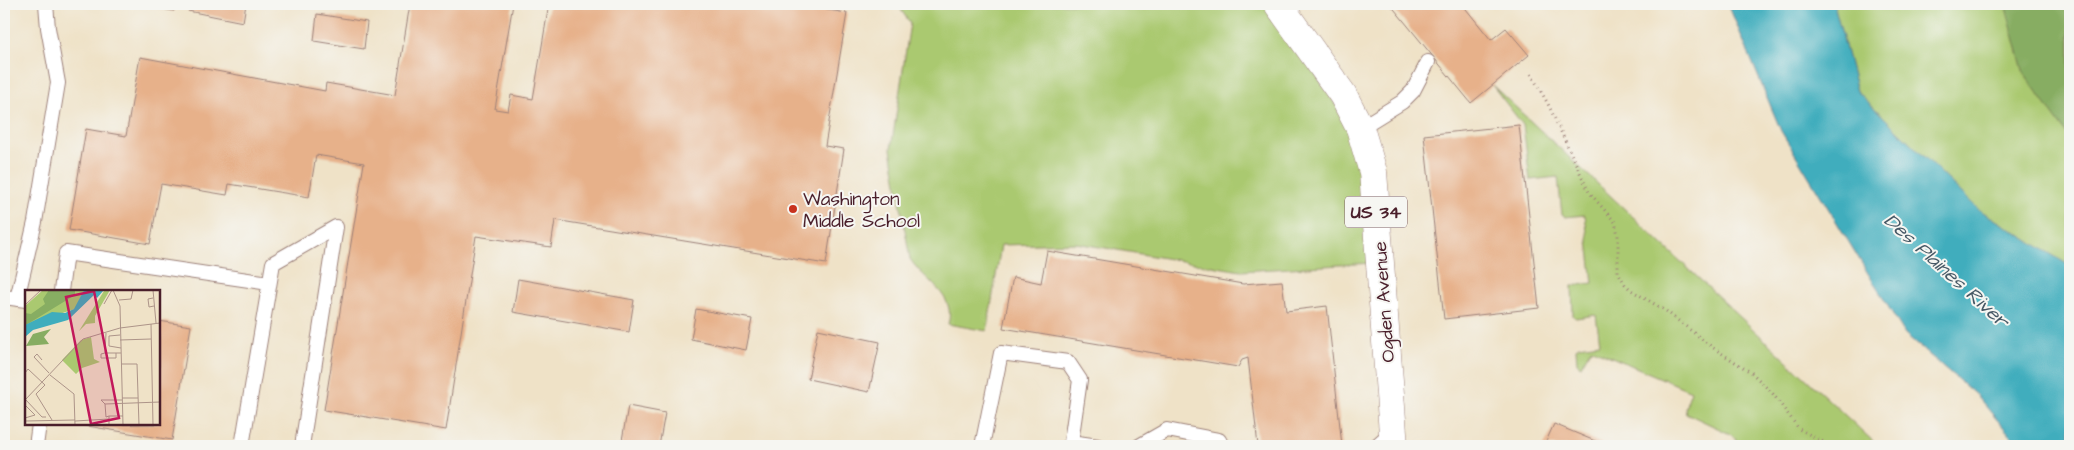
<svg xmlns="http://www.w3.org/2000/svg" width="2074" height="450" font-family="'Architects Daughter',sans-serif">
	<style>
		.green { fill: #aac970; stroke: #7a744e }
		.forest { fill: #87ad62; stroke: #686646 }
		.water { fill: #3fadbd; stroke: #446674 }
		.building { fill: #e7b18a }
		.lines { fill: none; stroke-linecap: round; stroke-linejoin: round }
		.service-casing { stroke: #9c8079; stroke-width: 16 }
		.primary-casing { stroke: #9c8079; stroke-width: 29 }
		.path { stroke: #9c8079; stroke-width: 3; stroke-dasharray: 1 4; stroke-linecap: butt }
		.service { stroke: #fff; stroke-width: 14 }
		.primary { stroke: #fff; stroke-width: 28 }
		.poi-dot { fill: #c8321e; stroke: #f6f6f2; stroke-width: 2 }
		.labels { text-anchor: middle; stroke-width: 4; stroke-linejoin: round; paint-order: stroke }
		.shield { fill: #f6f6f2; stroke: #7e6067; stroke-width: 1 }
		.shield-label { font-size: 18px; font-weight: bold; fill: #4a1f2b }
		.poi-label { font-size: 19px; fill: #4a1f2b; stroke: #f6f6f2; text-anchor: start }
		.street-label { font-size: 19px; fill: #4a1f2b; stroke: #f6f6f2 }
		.water-label { font-size: 20px; font-style: italic; fill: #465865; stroke: #f6f6f2 }
		.inset-road { fill: none; stroke: #ad9489; stroke-width: 1 }
		.view { fill: #c2185b; fill-opacity: 0.15; stroke: #c2185b; stroke-width: 2.5 }
		.inset-edge { fill: none; stroke: #4a1f2b; stroke-width: 2.5 }
	</style>
	<rect width="100%" height="100%" fill="#f6f6f2"/>
	<filter id="ink" filterUnits="userSpaceOnUse"><feTurbulence type="fractalNoise" baseFrequency=".02" numOctaves="2"/><feDisplacementMap in="SourceGraphic" scale="10" xChannelSelector="R" yChannelSelector="G"/><feConvolveMatrix kernelMatrix="1 2 1 2 8 2 1 2 1" color-interpolation-filters="sRGB"/></filter>
	<filter id="wash" filterUnits="userSpaceOnUse"><feTurbulence type="fractalNoise" baseFrequency=".0096" numOctaves="4" result="noise"/><feDisplacementMap in="SourceGraphic" scale="20" xChannelSelector="R" yChannelSelector="G"/><feGaussianBlur stdDeviation="1.12" result="paint"/><feColorMatrix in="noise" values="0 0 0 0 0 0 0 0 0 0 0 0 0 0 0 0 0 1.4 0 .05"/><feComposite in="paint" operator="in"/></filter>
	<g filter="url(#wash)">
		<rect width="100%" height="100%" fill="#efe2c7"/>
		<path class="green" d="M 897,4 L 1270,4 L 1354,133 L 1372,263 L 1241,271 L 1076,243 L 1001,245 L 987,331 L 948,324 C 957,295 924,281 910,259 L 891,149 L 910,23 Z
			M 1834,4 L 2070,4 L 2070,266 L 1978,209 L 1857,91 Z
			M 1492,85 L 1878,446 L 1744,446 L 1730,434 L 1686,413 L 1685,408 L 1691,391 L 1591,348 L 1581,366 L 1577,363 L 1576,348 L 1579,346 L 1600,343 L 1596,315 L 1576,318 L 1573,316 L 1572,286 L 1593,283 L 1585,215 L 1564,217 L 1562,215 L 1558,177 L 1530,180 L 1523,125 Z"/>
		<path class="forest" d="M 2005,4 L 2070,4 L 2070,138 L 2024,74 Z"/>
		<path class="water" d="M 1728,4 L 1834,4 L 1857,91 L 1978,209 L 2070,266 L 2070,446 L 2013,446 L 2017,443 L 1976,395 L 1905,334 L 1781,131 Z"/>
		<g id="blocks">
			<path class="building" d="M 150,4 L 175,4 L 174,11 L 149,7 Z
				M 190,4 L 246,4 L 243,22 L 188,11 Z
				M 410,4 L 513,4 L 495,109 L 508,111 L 511,95 L 533,99 L 549,4 L 790,4 L 847,13 L 825,146 L 844,149 L 826,264 L 555,220 L 551,247 L 476,236 L 446,430 L 324,410 L 364,163 L 316,155 L 309,197 L 229,184 L 227,195 L 161,184 L 150,244 L 69,230 L 86,129 L 126,136 L 140,57 L 325,91 L 326,83 L 395,95 Z
				M 1390,4 L 1462,4 L 1491,40 L 1506,28 L 1529,55 L 1471,103 Z
				M 317,14 L 367,22 L 364,49 L 314,41 Z
				M 1519,125 L 1539,308 L 1444,319 L 1424,135 Z
				M 1047,251 L 1243,284 L 1282,281 L 1286,311 L 1327,306 L 1342,446 L 1258,446 L 1248,358 L 1242,360 L 1238,367 L 1003,328 L 1013,277 L 1041,283 Z
				M 518,279 L 634,300 L 629,332 L 513,312 Z
				M 696,309 L 752,319 L 746,350 L 691,339 Z
				M 159,321 L 191,326 L 172,440 L 81,425 L 159,424 Z
				M 818,329 L 880,342 L 869,392 L 808,379 Z
				M 628,406 L 665,413 L 659,446 L 621,446 Z
				M 1554,424 L 1607,446 L 1544,446 Z"/>
		</g>
	</g>
	<g filter="url(#ink)">
		<use href="#blocks" fill-opacity="0" stroke="#9c8079" stroke-width="1"/>
		<g class="lines">
			<g class="service-casing">
				<path id="service" d="M 1360,128 L 1402,102 L 1413,91 L 1428,62
					M 61,291 L 66,253 L 269,283
					M 4,297 L 26,300
					M 17,299 L 35,222 L 58,83 L 48,28 L 46,4
					M 36,446 L 39,424
					M 242,446 L 273,263 L 336,227 L 302,446
					M 982,446 L 1001,353 L 1068,362 L 1080,380 L 1071,442
					M 1070,446 L 1071,442 L 1098,446
					M 1139,446 L 1167,430 L 1219,440 L 1222,446
					M 1376,446 L 1393,431"/>
			</g>
			<g class="primary-casing">
				<path id="primary" d="M 1278,4 L 1343,95 L 1360,128 L 1373,172 L 1394,446"/>
			</g>
			<path class="path" d="M 1531,74 L 1548,104 L 1589,192 L 1615,222 L 1618,235 L 1618,272 L 1625,284 L 1631,290 L 1666,311 L 1712,347 L 1752,373 L 1773,394 L 1799,429 L 1831,446"/>
			<use href="#service" class="service"/>
			<use href="#primary" class="primary"/>
		</g>
	</g>
	<circle class="poi-dot" cx="793" cy="209" r="5"/>
	<g class="labels">
		<rect class="shield" x="1345" y="196.5" width="62" height="31" rx="4"/>
		<g class="shield-label">
			<text x="1376" y="218">US 34</text>
		</g>
		<g class="poi-label">
			<text x="803" y="205">Washington<tspan x="803" dy="22">Middle School</tspan></text>
		</g>
		<g class="street-label">
			<text transform="translate(1383 302) rotate(-94)" y="7">Ogden Avenue</text>
		</g>
		<g class="water-label">
			<text transform="translate(1947 270) rotate(42)" y="7">Des Plaines River</text>
		</g>
	</g>
	<g transform="translate(25 290)">
		<rect width="135" height="135" fill="#efe2c7"/>
		<path d="M 18,0 L 59,0 L 50,19 L 0,35 L 0,16 ZM 85,0 L 70,26 L 70,33 L 61,34 L 54,41 L 79,1 ZM 66,47 L 69,69 L 75,72 L 57,78 L 51,84 L 37,70 L 56,50 Z" fill="#aac970"/>
		<path d="M 24,0 L 50,0 L 50,5 L 1,35 L 0,23 L 6,24 L 20,14 L 18,9 ZM 26,39 L 19,47 L 24,54 L 1,56 L 8,44 Z" fill="#87ad62"/>
		<path d="M 59,0 L 78,1 L 72,8 L 69,5 L 43,30 L 8,40 L 0,47 L 0,35 L 27,22 L 40,23 L 49,19 Z" fill="#3fadbd"/>
		<path class="inset-road" d="M 88,0 L 95,16 L 98,135M 128,0 L 131,33M 128,8 L 123,9 L 124,17 L 129,16M 94,10 L 106,9 L 108,0M 79,14 L 87,0M 0,15 L 16,0M 126,34 L 128,135M 81,43 L 80,63 L 96,63M 95,45 L 84,46 L 84,56 L 96,58M 95,50 L 126,49M 80,63 L 76,64 L 76,68 L 91,68 L 91,63M 17,70 L 12,64 L 9,67 L 24,83M 96,74 L 112,74 L 114,135M 0,83 L 3,79 L 20,95 L 11,104M 25,85 L 49,104 L 50,135M 11,104 L 27,130M 97,108 L 113,108M 0,109 L 17,127 L 21,127M 0,110 L 58,49 L 95,38 L 135,33M 80,114 L 135,112M 0,115 L 10,125 L 0,128M 84,126 L 81,127 L 80,114 L 76,110 L 97,110M 0,131 L 50,130M 50,131 L 84,129M 84,135 L 84,126 L 98,126"/>
		<path class="view" d="M 69,1 L 94,128 L 66,134 L 41,7 Z"/>
		<rect width="135" height="135" class="inset-edge"/>
	</g>
	<rect width="2074" height="450" fill="none" stroke="#f6f6f2" stroke-width="20"/>
</svg>
